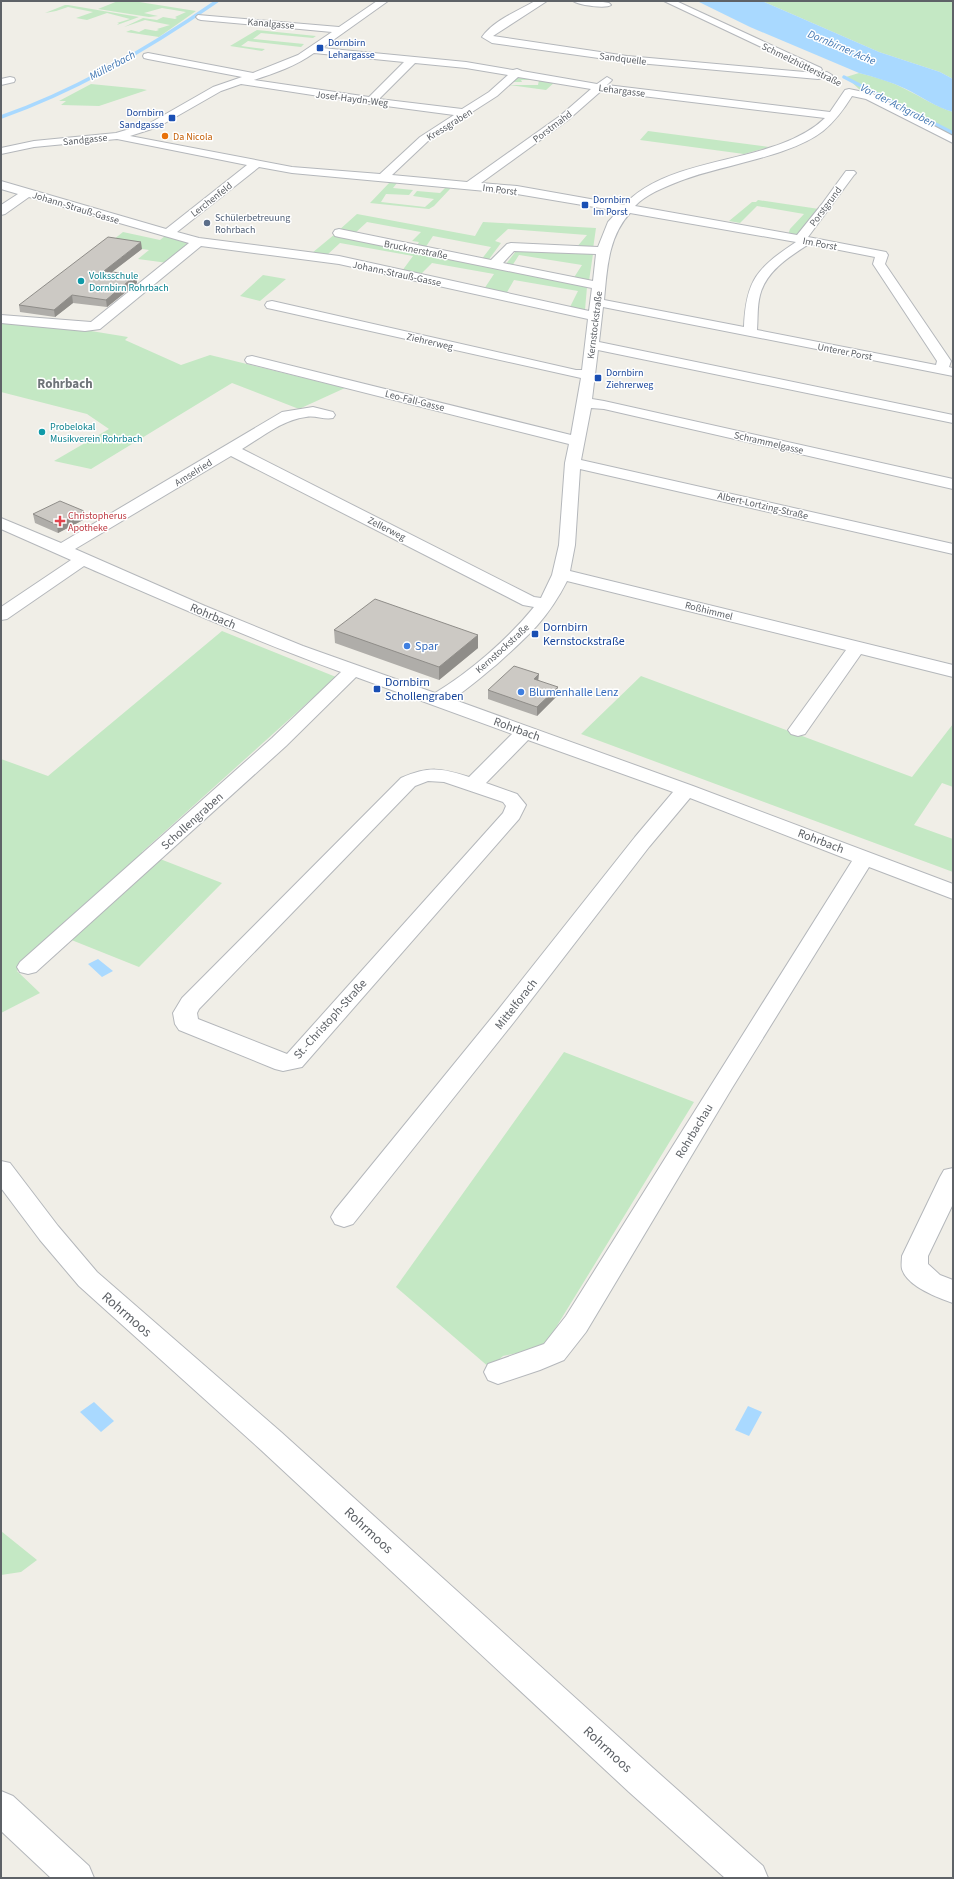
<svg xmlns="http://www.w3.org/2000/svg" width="954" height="1879" font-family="'Source Sans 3',sans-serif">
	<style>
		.green { fill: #c4e8c4 }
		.water { fill: #a9d9ff }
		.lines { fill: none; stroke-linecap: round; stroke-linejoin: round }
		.stream { stroke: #a9d9ff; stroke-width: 3.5 }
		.minor-casing { stroke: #b4b7bb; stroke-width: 2 }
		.minor { fill: #fff; fill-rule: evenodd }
		.wall { fill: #afada9 }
		.shaded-wall { fill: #8f8d89 }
		.building { fill: #ccc9c4; stroke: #8f8d89 }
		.transit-dot { fill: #1a4fb4; stroke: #fff; stroke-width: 1.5 }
		.food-dot { fill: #e8710a; stroke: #fff; stroke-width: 1.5 }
		.service-dot { fill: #5c6f8a; stroke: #fff; stroke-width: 1.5 }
		.culture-dot { fill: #0f9aa8; stroke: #fff; stroke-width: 1.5 }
		.health-dot { fill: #e0444e; stroke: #fff; stroke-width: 1.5 }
		.shop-dot { fill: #3f7fe0; stroke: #fff; stroke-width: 1.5 }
		.labels { text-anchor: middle; stroke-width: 3; stroke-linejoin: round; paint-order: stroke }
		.far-street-label { font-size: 10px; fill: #5e6267; stroke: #fff }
		.far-transit-label { font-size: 10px; fill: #164399; stroke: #fff; text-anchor: start }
		.far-food-label { font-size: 10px; fill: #c56008; stroke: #fff; text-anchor: start }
		.far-service-label { font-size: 10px; fill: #4e5e75; stroke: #fff; text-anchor: start }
		.far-culture-label { font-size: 10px; fill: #0d838f; stroke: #fff; text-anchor: start }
		.far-health-label { font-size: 10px; fill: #be3a42; stroke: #fff; text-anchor: start }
		.far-water-label { font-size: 11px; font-style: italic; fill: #4378b3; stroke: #fff }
		.street-label { font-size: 12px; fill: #5e6267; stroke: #fff }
		.transit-label { font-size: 12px; fill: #164399; stroke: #fff; text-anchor: start }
		.shop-label { font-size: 12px; fill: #366cbe; stroke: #fff; text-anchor: start }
		.far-district-label { font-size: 13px; font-weight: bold; fill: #6f7479; stroke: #fff }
		.near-street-label { font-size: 14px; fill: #5e6267; stroke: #fff }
	</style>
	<rect width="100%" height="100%" fill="#f0eee7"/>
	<path class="green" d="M 118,1 L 133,1 L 196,11 L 159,37 L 126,32 L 131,30 L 139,32 L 145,29 L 156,31 L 159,30 L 157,29 L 170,25 L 145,20 L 124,27 L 143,18 L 157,20 L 163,17 L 175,19 L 177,18 L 175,17 L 186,12 L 162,8 L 144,13 L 158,16 L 149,17 L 98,9 Z
		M 762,1 L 953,1 L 953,79 L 940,72 L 879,52 Z
		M 65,5 L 68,5 L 139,17 L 117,25 L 119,23 L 117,23 L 130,19 L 107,13 L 87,20 L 76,18 L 93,12 L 68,7 L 56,11 L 45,13 Z
		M 257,30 L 316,36 L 313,38 L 261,33 L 253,39 L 304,44 L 301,47 L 248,41 L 241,46 L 265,49 L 262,51 L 230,46 Z
		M 859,73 C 875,77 893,82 907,90 C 923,98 937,107 953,112 L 953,136 L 880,96 L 860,90 L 846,77 Z
		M 518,77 L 556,81 L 546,90 L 509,85 L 538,85 L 539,80 L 521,80 L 522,82 L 513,82 Z
		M 91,84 L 142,89 L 147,90 L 99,106 L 61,105 L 66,101 L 59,101 Z
		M 648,131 L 769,147 L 744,154 L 640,140 Z
		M 390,182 L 397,183 L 393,188 L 413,190 L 409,195 L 386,194 L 381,202 L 425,207 L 434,199 L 413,196 L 417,191 L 440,193 L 447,186 L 450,187 L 450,189 L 434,206 L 429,209 L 370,203 Z
		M 758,200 L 819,209 L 798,234 L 788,235 L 790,229 L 804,214 L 757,206 L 740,223 L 729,221 L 752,202 L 756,202 Z
		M 357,214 L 475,236 L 483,222 L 596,228 L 593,249 L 576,248 L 587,235 L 508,229 L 495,241 L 501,243 L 487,262 L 481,260 L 491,247 L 433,236 L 425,248 L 416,247 L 419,242 L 412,241 L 421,232 L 367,222 L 354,234 L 338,231 Z
		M 123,232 L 160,240 L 165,236 L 193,244 L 168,263 L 138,259 L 149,250 L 108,244 Z
		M 335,234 L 587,287 L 585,310 L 570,307 L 578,291 L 514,280 L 506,294 L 484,289 L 494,274 L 432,263 L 420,275 L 402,271 L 413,256 L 340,243 L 327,255 L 312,253 Z
		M 516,251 L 593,254 L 589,281 L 573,279 L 582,265 L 519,255 L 512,266 L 506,264 Z
		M 263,275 L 286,279 L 260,301 L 240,296 Z
		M 4,322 L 91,331 L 128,337 L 125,340 L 181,365 L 210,355 L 345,388 L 299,409 L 232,383 L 91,469 L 54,461 L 109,429 L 87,414 L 1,392 L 1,324 Z
		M 222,631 L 336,677 L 142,852 L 222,883 L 139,967 L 59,935 L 17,971 L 40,993 L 1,1013 L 1,759 L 48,776 Z
		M 641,676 L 912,777 L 953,724 L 953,787 L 942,783 L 914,825 L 953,839 L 953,872 L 581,734 Z
		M 564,1052 L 694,1102 L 544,1347 L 503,1356 L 490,1368 L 396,1287 Z
		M 1,1531 L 37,1560 L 21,1572 L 1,1575 Z"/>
	<path class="water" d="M 697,1 L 762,1 L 879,52 L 940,72 L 953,79 L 953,112 C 936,107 922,97 906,89 C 891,82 875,77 859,73 L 750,27 Z
		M 98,959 L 113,971 L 102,977 L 88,964 Z
		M 94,1402 L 114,1421 L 101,1432 L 80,1412 Z
		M 748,1406 L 762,1412 L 749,1436 L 735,1430 Z"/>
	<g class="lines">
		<path class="stream" d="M 844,77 L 953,133
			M 1,117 C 78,90 151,47 217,1"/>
		<g class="minor-casing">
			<path id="minor" d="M 377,1 L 388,1 L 322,48 L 466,62 L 513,70 L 517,69 L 522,71 L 597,84 L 607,77 L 612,80 L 607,85 L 830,112 L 845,90 L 849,89 L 873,94 L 953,136 L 953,143 L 866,99 L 852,96 C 844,109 835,121 823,131 C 790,157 721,165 680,181 C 665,187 646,194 635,206 L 797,235 L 822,204 L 846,171 L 854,171 L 856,173 L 854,175 L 808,237 L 886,252 L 888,255 L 885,264 L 951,361 L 949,367 L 953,368 L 953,376 L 603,307 L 599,342 L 953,415 L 953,423 L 598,350 L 592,399 L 604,401 L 953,479 L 953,489 L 604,409 L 591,408 L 581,460 L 953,544 L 953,554 L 580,469 L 575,545 L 570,571 L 953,665 L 953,677 L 861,654 L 805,734 L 798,736 L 791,734 L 788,730 L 846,650 L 567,581 C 547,620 528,636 496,665 C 481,677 468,689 452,699 L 693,786 L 953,884 L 953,899 L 869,867 L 732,1088 L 586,1332 L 564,1360 L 540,1370 L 498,1384 L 488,1380 L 484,1372 L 488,1364 L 544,1344 L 566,1316 L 852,861 L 690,798 L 649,847 L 514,1022 L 353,1224 L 344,1227 L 335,1224 L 331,1217 L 335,1210 L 498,1010 L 635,837 L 673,792 L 528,740 L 486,783 L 517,794 L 526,805 L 519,819 L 302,1067 L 283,1071 L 275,1069 L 179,1030 L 175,1024 L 173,1013 L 182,998 L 401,778 C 429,766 441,768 469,777 L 512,734 L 356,677 L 286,746 L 36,972 L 28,974 L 20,972 L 17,967 L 20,962 L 272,738 L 341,672 C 253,640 169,603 84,566 L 7,619 L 1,620 L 1,607 L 71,560 L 1,529 L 1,518 L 61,543 L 282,412 L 313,407 L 333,412 L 335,415 L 333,418 C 324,420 315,415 306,417 C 282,420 262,437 242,449 L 534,597 L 541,598 L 552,575 L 559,545 L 565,463 L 569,444 L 247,363 L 245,360 L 247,357 L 252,356 L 571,435 L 581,378 L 272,309 L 267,308 L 265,305 L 267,302 L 272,301 L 576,370 L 582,370 L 588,319 L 339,264 L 201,246 L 100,329 L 85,331 L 1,323 L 1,315 L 91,322 L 189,243 L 29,197 L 5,214 L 1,215 L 1,205 L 18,194 L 1,189 L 1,181 L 166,229 L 247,165 L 117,139 L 34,147 L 1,154 L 1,148 L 34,141 L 116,133 L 150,123 L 213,87 L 242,77 L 148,59 L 144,58 L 143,56 L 144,54 L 148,53 L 253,73 L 298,55 L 332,32 L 201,20 L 198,19 L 196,17 L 198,15 L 339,27 ZM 314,53 L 404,62 L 369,97 L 254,80 C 275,73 296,66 314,53 ZM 415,63 L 466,68 L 508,75 L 489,92 L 462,109 L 379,99 ZM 518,77 L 591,89 L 560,116 L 467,182 L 392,175 L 428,141 L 466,116 L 471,115 L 472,112 L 497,96 ZM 241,84 L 371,104 L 454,115 L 420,137 L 380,174 L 292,167 L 130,136 L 158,127 L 221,91 ZM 601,91 L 825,118 C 775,166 672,153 624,205 L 517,186 L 481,183 L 568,120 ZM 259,167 L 292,173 L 517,194 L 618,211 L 608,222 L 598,247 L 511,243 L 507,244 L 491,260 L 339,229 L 335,230 L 333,233 L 335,236 L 339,237 L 592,288 L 589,311 L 339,256 L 199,238 L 177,232 ZM 630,213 L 796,242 C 757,268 746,280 744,327 L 604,300 C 607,269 608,237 630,213 ZM 809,244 L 875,257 L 873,264 L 937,361 L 936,365 L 757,330 C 758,318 757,306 760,295 C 766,271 789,257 809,244 ZM 514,251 L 596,254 L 593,281 L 503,263 ZM 231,456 L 523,605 L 534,607 C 509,638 470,672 435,693 L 303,646 L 205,606 L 75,549 ZM 428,781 L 444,782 L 503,802 L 506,806 L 503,813 L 287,1054 L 198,1019 L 197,1013 L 199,1009 L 415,786 Z
				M 535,1 L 547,1 L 493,36 L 627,56 L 816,73 L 664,1 L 676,1 L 821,68 L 822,70 L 818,73 L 827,72 L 832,75 L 831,77 L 818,79 L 627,62 L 492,43 L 482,37 C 494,20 518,11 535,1 Z
				M 573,1 L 597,1 L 609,3 L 611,5 C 606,9 578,5 573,1 Z
				M 10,77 L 14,78 L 15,80 L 14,82 L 1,85 L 1,79 Z
				M 1,1161 L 10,1163 L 58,1226 L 97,1272 L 281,1432 L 653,1768 L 763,1866 L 768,1878 L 725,1878 L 629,1792 L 261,1450 L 79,1286 L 40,1240 L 1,1188 Z
				M 953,1168 L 953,1204 L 928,1256 L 928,1264 L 940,1275 L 953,1280 L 953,1303 C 938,1298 907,1286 902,1269 C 901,1265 902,1260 902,1256 L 940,1177 L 944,1170 Z
				M 1,1791 L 13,1796 L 89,1866 L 94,1878 L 51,1878 L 1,1831 Z"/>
		</g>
		<use href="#minor" class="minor"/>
	</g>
	<path class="wall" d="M 142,249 L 112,272 L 136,275 L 137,283 L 107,307 L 73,303 L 55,317 L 20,312 L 19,305 Z
		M 33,514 L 85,519 L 58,533 L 35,523 Z
		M 334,630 L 478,635 L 478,648 L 439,680 L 335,643 Z
		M 539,680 L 557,696 L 537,716 L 488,699 L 488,690 Z"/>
	<path class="shaded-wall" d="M 141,242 L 142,249 L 104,278 L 104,271 Z
		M 136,275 L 137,283 L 107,307 L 106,300 Z
		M 72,295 L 73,303 L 55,317 L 54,310 Z
		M 84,511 L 85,519 L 58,533 L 57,525 Z
		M 478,635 L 478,648 L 439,680 L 439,667 Z
		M 539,674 L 538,683 L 534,679 Z
		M 558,687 L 557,696 L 537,716 L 537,707 Z"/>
	<path class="building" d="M 108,237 L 141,242 L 104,271 L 136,275 L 106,300 L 72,295 L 54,310 L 19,305 Z
		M 60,501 L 84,511 L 57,525 L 33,514 Z
		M 375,599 L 478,635 L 439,667 L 334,630 Z
		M 514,666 L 539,674 L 534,679 L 558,687 L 537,707 L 488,690 Z"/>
	<g class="transit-dot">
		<rect x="316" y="44" width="8" height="8" rx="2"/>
		<rect x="168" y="114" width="8" height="8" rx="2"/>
		<rect x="581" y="201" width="8" height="8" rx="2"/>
		<rect x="594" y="374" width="8" height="8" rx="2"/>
		<rect x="531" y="630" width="8" height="8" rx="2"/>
		<rect x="373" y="685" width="8" height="8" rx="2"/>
	</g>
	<circle class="food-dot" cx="165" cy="136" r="4"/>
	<circle class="service-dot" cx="207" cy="223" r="4"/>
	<g class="culture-dot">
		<circle cx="81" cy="281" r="4"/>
		<circle cx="42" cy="432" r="4"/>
	</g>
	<path class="health-dot" d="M58 515h4v4h4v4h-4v4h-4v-4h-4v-4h4z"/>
	<g class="shop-dot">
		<circle cx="407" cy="646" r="4"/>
		<circle cx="521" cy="692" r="4"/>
	</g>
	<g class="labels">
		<g class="far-street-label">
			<text transform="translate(271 23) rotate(5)" y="4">Kanalgasse</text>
			<text transform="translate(623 58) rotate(7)" y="4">Sandquelle</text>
			<text transform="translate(802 64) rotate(26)" y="4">Schmelzhütterstraße</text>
			<text transform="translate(622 90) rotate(7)" y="4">Lehargasse</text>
			<text transform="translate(352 98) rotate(7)" y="4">Josef-Haydn-Weg</text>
			<text transform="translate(449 124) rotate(-32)" y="4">Kressgraben</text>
			<text transform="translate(552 126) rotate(-37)" y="4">Porstmahd</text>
			<text transform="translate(85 139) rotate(-6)" y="4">Sandgasse</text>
			<text transform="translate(500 189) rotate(7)" y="4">Im Porst</text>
			<text transform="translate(211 199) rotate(-38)" y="4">Lerchenfeld</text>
			<text transform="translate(825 206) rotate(-53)" y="4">Porstgrund</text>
			<text transform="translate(76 207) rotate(17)" y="4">Johann-Strauß-Gasse</text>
			<text transform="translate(820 243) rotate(11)" y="4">Im Porst</text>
			<text transform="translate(416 249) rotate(11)" y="4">Brucknerstraße</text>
			<text transform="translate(397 273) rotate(12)" y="4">Johann-Strauß-Gasse</text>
			<text transform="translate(594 325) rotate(-83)" y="4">Kernstockstraße</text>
			<text transform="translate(430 341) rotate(13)" y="4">Ziehrerweg</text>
			<text transform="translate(845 351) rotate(11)" y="4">Unterer Porst</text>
			<text transform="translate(415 400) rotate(14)" y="4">Leo-Fall-Gasse</text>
			<text transform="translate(769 442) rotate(13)" y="4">Schrammelgasse</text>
			<text transform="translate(193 472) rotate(-32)" y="4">Amselried</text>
			<text transform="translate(763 505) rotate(13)" y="4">Albert-Lortzing-Straße</text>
			<text transform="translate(387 528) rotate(27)" y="4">Zellerweg</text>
			<text transform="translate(709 610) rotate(14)" y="4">Roßhimmel</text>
			<text transform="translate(502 648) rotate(-42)" y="4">Kernstockstraße</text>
		</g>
		<g class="far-transit-label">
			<text x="328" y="46">Dornbirn<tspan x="328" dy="12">Lehargasse</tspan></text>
			<text x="164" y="116" text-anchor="end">Dornbirn<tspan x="164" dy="12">Sandgasse</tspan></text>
			<text x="593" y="203">Dornbirn<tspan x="593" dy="12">Im Porst</tspan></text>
			<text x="606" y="376">Dornbirn<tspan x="606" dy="12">Ziehrerweg</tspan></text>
		</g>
		<g class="far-food-label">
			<text x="173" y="140">Da Nicola</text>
		</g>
		<g class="far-service-label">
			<text x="215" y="221">Schülerbetreuung<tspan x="215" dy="12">Rohrbach</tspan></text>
		</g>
		<g class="far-culture-label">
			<text x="89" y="279">Volksschule<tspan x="89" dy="12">Dornbirn Rohrbach</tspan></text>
			<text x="50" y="430">Probelokal<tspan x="50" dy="12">Musikverein Rohrbach</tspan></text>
		</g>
		<g class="far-health-label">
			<text x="68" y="519">Christopherus<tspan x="68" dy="12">Apotheke</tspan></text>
		</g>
		<g class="far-water-label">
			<text transform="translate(842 47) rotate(23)" y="4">Dornbirner Ache</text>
			<text transform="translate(112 65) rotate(-28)" y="4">Müllerbach</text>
			<text transform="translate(898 105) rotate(27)" y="4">Vor der Achgraben</text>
		</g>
		<g class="street-label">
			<text transform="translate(213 616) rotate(23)" y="4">Rohrbach</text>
			<text transform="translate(517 729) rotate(20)" y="4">Rohrbach</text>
			<text transform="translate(192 821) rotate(-42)" y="4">Schollengraben</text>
			<text transform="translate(821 841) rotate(21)" y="4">Rohrbach</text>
			<text transform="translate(516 1004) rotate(-52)" y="4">Mittelforach</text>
			<text transform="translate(330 1019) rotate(-48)" y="4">St.-Christoph-Straße</text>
			<text transform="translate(694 1131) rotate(-59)" y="4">Rohrbachau</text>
		</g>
		<g class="transit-label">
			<text x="543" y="631">Dornbirn<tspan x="543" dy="14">Kernstockstraße</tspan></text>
			<text x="385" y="686">Dornbirn<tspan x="385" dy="14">Schollengraben</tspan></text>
		</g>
		<g class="shop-label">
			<text x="415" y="650">Spar</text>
			<text x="529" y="696">Blumenhalle Lenz</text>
		</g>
		<g class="far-district-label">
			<text x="65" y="388">Rohrbach</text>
		</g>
		<g class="near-street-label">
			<text transform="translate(127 1314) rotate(41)" y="5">Rohrmoos</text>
			<text transform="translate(369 1530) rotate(43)" y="5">Rohrmoos</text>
			<text transform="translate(608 1749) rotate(43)" y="5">Rohrmoos</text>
		</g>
	</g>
	<rect width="954" height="1879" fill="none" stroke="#5e6267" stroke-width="4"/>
</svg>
